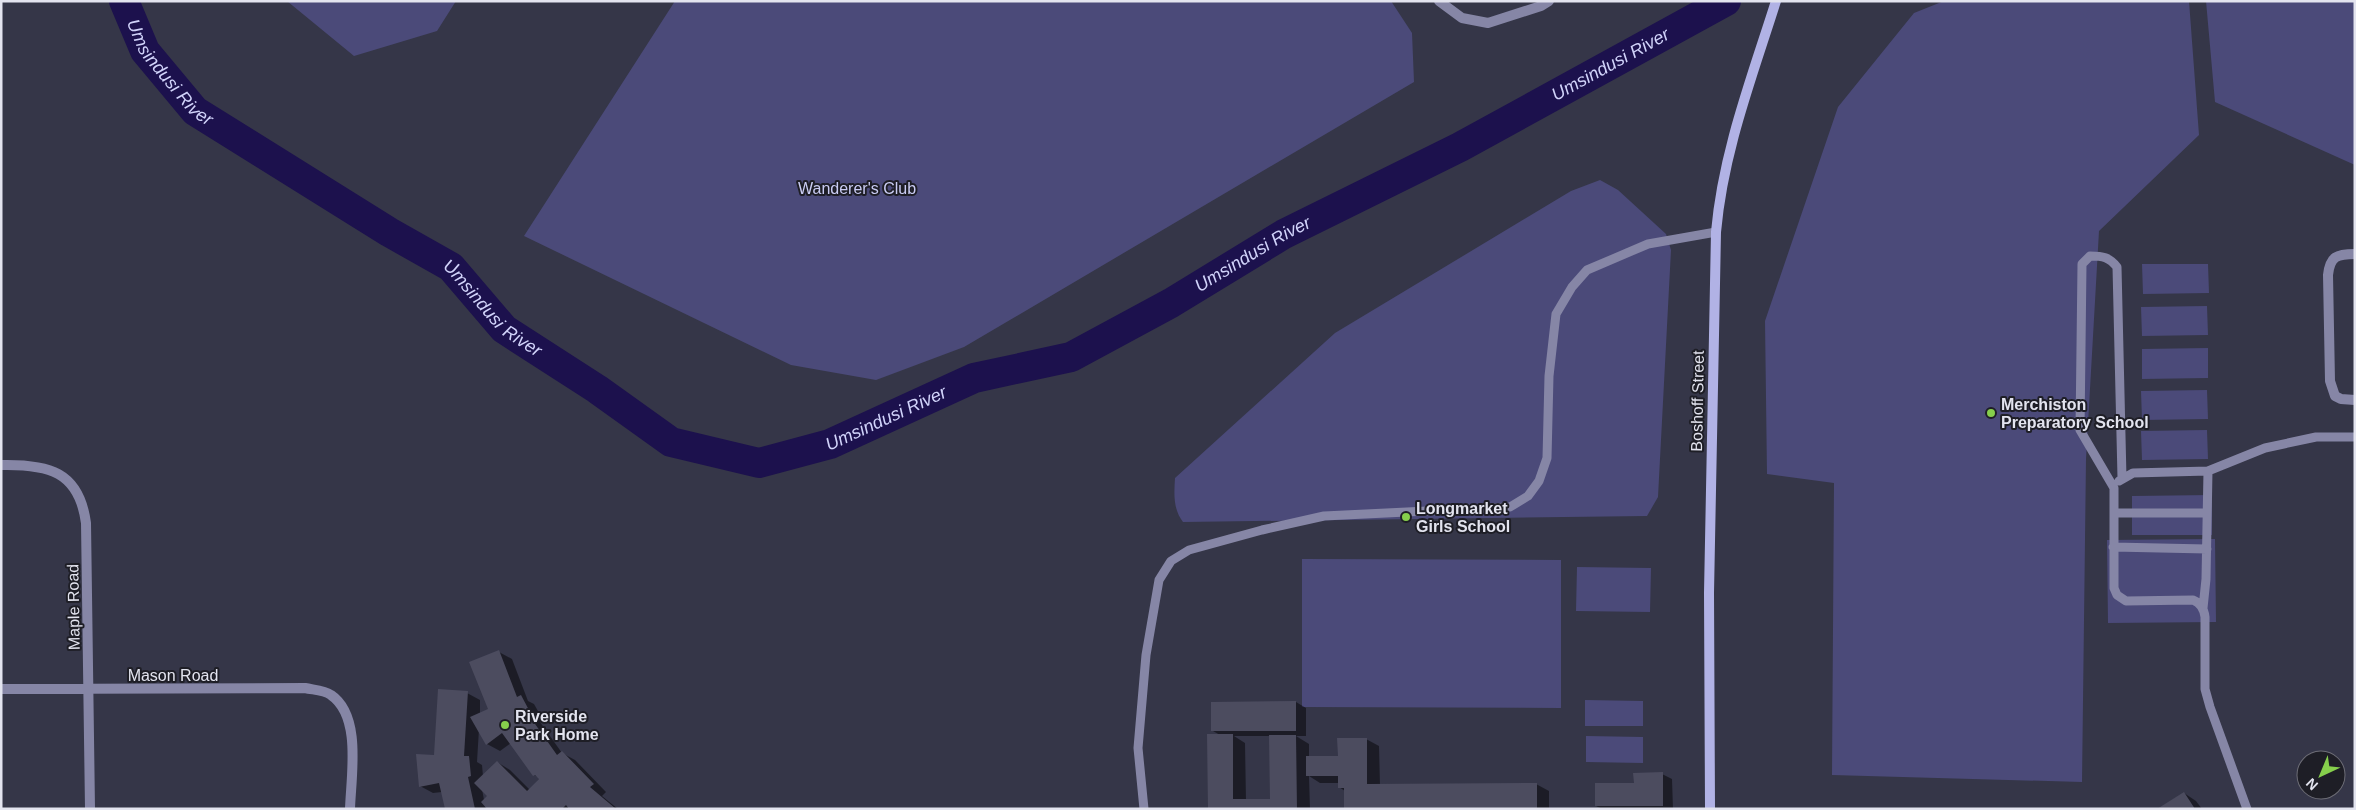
<svg xmlns="http://www.w3.org/2000/svg" width="2356" height="810" font-family="Arial,sans-serif">
	<style>
		.green { fill: #4b4a79 }
		.shadow { fill: #0007; fill-rule: evenodd }
		.lines { fill: none; stroke-linecap: round; stroke-linejoin: round }
		.river { stroke: #1c114d; stroke-width: 30 }
		.building { fill: #4c4c5f }
		.service { stroke: #8686a6; stroke-width: 9 }
		.minor { stroke: #8686a6; stroke-width: 10 }
		.secondary { stroke: #b1b2e5; stroke-width: 10 }
		.poi-dot { fill: #86cf4c; stroke: #1e1e26; stroke-width: 2 }
		.labels { text-anchor: middle; stroke-width: 4; stroke-linejoin: round; paint-order: stroke }
		.park-label { font-size: 16px; fill: #caccf3; stroke: #1e1e26 }
		.street-label { font-size: 16px; fill: #e3e4ef; stroke: #1e1e26 }
		.poi-label { font-size: 16px; font-weight: bold; fill: #e3e4ef; stroke: #1e1e26; text-anchor: start }
		.water-label { font-size: 18px; font-style: italic; fill: #d1d3fa; stroke: #1e1e26 }
	</style>
	<rect width="100%" height="100%" fill="#353648"/>
	<path class="green" d="M 287,1 L 456,1 L 437,31 L 354,56 Z
		M 675,1 L 1391,1 L 1412,33 L 1414,82 L 964,347 L 876,380 L 791,365 L 524,236 Z
		M 1944,1 L 2189,1 L 2199,135 L 2099,231 L 2086,459 L 2082,782 L 1832,775 L 1834,483 L 1767,474 L 1765,321 L 1838,107 L 1914,13 Z
		M 2206,1 L 2355,1 L 2355,165 L 2215,102 Z
		M 1600,180 L 1618,190 L 1666,234 L 1671,250 L 1658,497 L 1647,516 L 1183,522 C 1173,509 1174,494 1175,478 L 1335,333 L 1571,191 Z
		M 2142,264 L 2208,264 L 2209,293 L 2143,294 Z
		M 2207,306 L 2208,335 L 2142,336 L 2141,307 Z
		M 2208,348 L 2208,378 L 2142,379 L 2142,349 Z
		M 2207,390 L 2208,419 L 2142,420 L 2141,391 Z
		M 2207,430 L 2208,459 L 2142,460 L 2141,431 Z
		M 2212,495 L 2212,535 L 2132,535 L 2132,496 Z
		M 2215,539 L 2216,622 L 2108,623 L 2107,540 Z
		M 1302,559 L 1561,560 L 1561,708 L 1302,707 Z
		M 1577,567 L 1651,568 L 1650,612 L 1576,611 Z
		M 1585,700 L 1643,701 L 1643,726 L 1585,726 Z
		M 1586,736 L 1643,737 L 1643,763 L 1586,762 Z"/>
	<path class="shadow" d="M 499,652 L 512,659 L 528,701 L 534,704 L 543,720 L 540,722 L 562,753 L 575,760 L 606,792 L 602,796 L 618,809 L 489,809 L 485,805 L 486,809 L 446,809 L 442,792 L 433,793 L 420,786 L 467,693 L 480,700 L 480,715 L 490,710 ZM 479,729 L 487,744 L 500,751 L 511,743 L 534,775 L 540,778 L 530,790 L 510,770 L 497,762 L 483,776 L 482,765 L 477,762 ZM 482,789 L 489,796 L 484,800 Z
		M 1296,702 L 1306,708 L 1306,736 L 1296,736 L 1309,744 L 1309,757 L 1339,757 L 1366,739 L 1379,746 L 1380,785 L 1536,784 L 1549,791 L 1549,809 L 1345,809 L 1345,791 L 1339,787 L 1339,783 L 1320,783 L 1309,776 L 1310,809 L 1210,809 L 1220,735 L 1213,731 ZM 1234,736 L 1270,736 L 1271,800 L 1246,800 L 1245,743 Z
		M 1662,774 L 1672,779 L 1673,809 L 1602,809 L 1596,806 Z
		M 2184,793 L 2196,801 L 2202,809 L 2160,809 Z"/>
	<g class="lines">
		<path class="river" id="s1" d="M 124,1 L 145,51 L 195,111 L 389,232 L 451,267 L 504,329 L 597,389 L 671,442 L 759,463 L 830,444 L 974,378 L 1071,357 L 1171,303 L 1284,234 L 1460,147 L 1726,1"/>
	</g>
	<path class="building" d="M 499,650 L 517,697 L 521,695 L 530,712 L 528,714 L 557,755 L 562,751 L 594,784 L 590,787 L 616,809 L 569,809 L 566,805 L 562,809 L 487,809 L 481,802 L 487,796 L 474,783 L 497,761 L 527,791 L 539,779 L 535,775 L 533,776 L 502,733 L 486,745 L 470,717 L 488,709 L 469,662 Z
		M 438,689 L 468,691 L 464,756 L 469,756 L 471,776 L 468,777 L 475,809 L 445,809 L 439,783 L 419,787 L 416,754 L 434,755 Z
		M 1296,701 L 1296,731 L 1211,731 L 1211,702 Z
		M 1207,734 L 1233,734 L 1233,799 L 1270,799 L 1269,735 L 1296,735 L 1297,809 L 1208,809 Z
		M 1337,738 L 1367,738 L 1367,784 L 1537,783 L 1537,809 L 1344,809 L 1344,788 L 1338,788 L 1338,776 L 1306,776 L 1306,756 L 1338,756 Z
		M 1663,772 L 1663,806 L 1595,806 L 1595,783 L 1634,783 L 1633,773 Z
		M 2184,792 L 2195,809 L 2157,809 Z"/>
	<g class="lines">
		<path class="service" d="M 2122,478 L 2117,267 C 2109,257 2103,256 2090,256 L 2082,264 L 2080,430 L 2114,488 L 2114,588 L 2117,595 L 2126,601 L 2193,600 C 2201,603 2204,609 2205,617 L 2205,689 L 2210,707 L 2247,809
			M 2119,481 L 2133,473 L 2208,471 L 2265,448 L 2316,437 L 2355,437
			M 2115,513 L 2207,513
			M 2113,547 L 2207,549
			M 2203,608 L 2206,579 L 2208,471
			M 1144,809 L 1138,748 L 1146,655 L 1159,580 L 1171,561 L 1189,550 L 1262,530 L 1324,516 L 1510,507 L 1528,496 L 1539,481 L 1547,458 L 1549,376 L 1556,314 L 1572,287 L 1587,270 L 1648,244 L 1716,232"/>
		<path class="minor" d="M 1439,1 L 1462,18 L 1488,23 L 1541,6 L 1549,1
			M 2355,254 C 2337,254 2330,256 2328,275 L 2330,381 L 2335,396 L 2341,399 L 2355,400
			M 1,465 C 48,464 79,471 86,523 L 90,809
			M 1,689 L 305,688 C 314,690 324,690 331,695 C 362,716 351,776 350,809"/>
		<path class="secondary" d="M 1710,809 L 1709,593 L 1716,232 C 1723,152 1752,77 1776,1"/>
	</g>
	<g class="poi-dot">
		<circle cx="1991" cy="413" r="5"/>
		<circle cx="1406" cy="517" r="5"/>
		<circle cx="505" cy="725" r="5"/>
	</g>
	<g class="labels">
		<g class="park-label">
			<text x="857" y="194">Wanderer's Club</text>
		</g>
		<g class="street-label">
			<text transform="translate(1697 401) rotate(-89)" y="6">Boshoff Street</text>
			<text transform="translate(73 607) rotate(-91)" y="6">Maple Road</text>
			<text x="173" y="681">Mason Road</text>
		</g>
		<g class="poi-label">
			<text x="2001" y="410">Merchiston<tspan x="2001" dy="18">Preparatory School</tspan></text>
			<text x="1416" y="514">Longmarket<tspan x="1416" dy="18">Girls School</tspan></text>
			<text x="515" y="722">Riverside<tspan x="515" dy="18">Park Home</tspan></text>
		</g>
		<g class="water-label">
			<text dy="6" stroke="none"><textPath href="#s1" startOffset="1751">Umsindusi River</textPath></text>
			<text dy="6" stroke="none"><textPath href="#s1" startOffset="86">Umsindusi River</textPath></text>
			<text dy="6" stroke="none"><textPath href="#s1" startOffset="1346">Umsindusi River</textPath></text>
			<text dy="6" stroke="none"><textPath href="#s1" startOffset="491">Umsindusi River</textPath></text>
			<text dy="6" stroke="none"><textPath href="#s1" startOffset="941">Umsindusi River</textPath></text>
		</g>
	</g>
	<rect width="2356" height="810" fill="none" stroke="#e3e4ef" stroke-width="5"/>
	<g transform="translate(2321 775) rotate(224)"><circle r="24" fill="#1e1e26" stroke="#6d6d76"/>
	<path d="M0-4L9 19L0 12L-9 19Z" fill="#86cf4c"/>
	<text y="-8" font-size="14" font-weight="bold" text-anchor="middle" fill="#e3e4ef">N</text>
	</g>
</svg>
